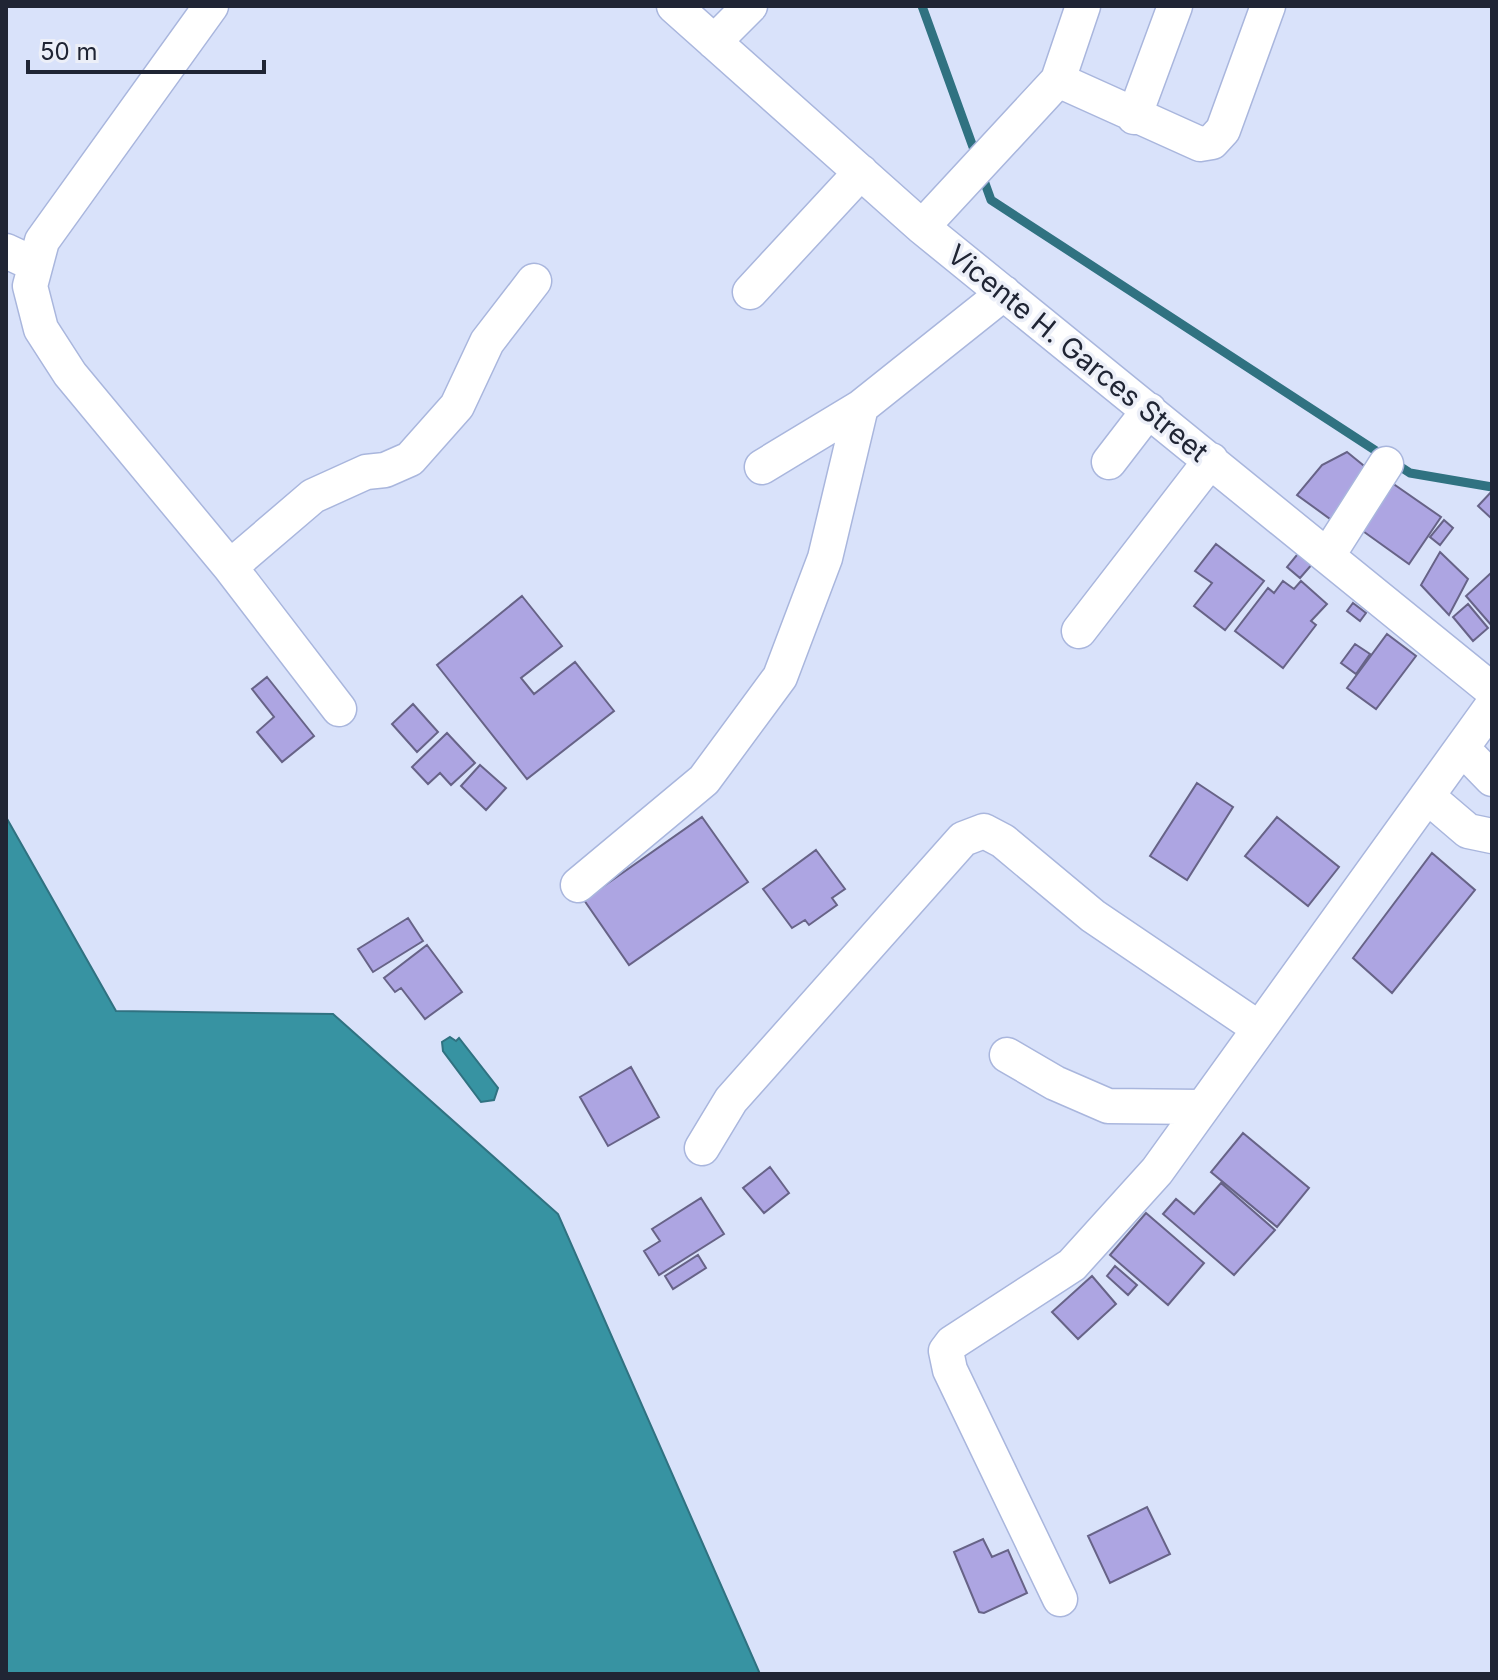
<svg xmlns="http://www.w3.org/2000/svg" width="1498" height="1680" font-family="Inter,sans-serif">
	<style>
		.water { fill: #3793a2; stroke: #307281; stroke-width: 2 }
		.lines { fill: none; stroke-linecap: round; stroke-linejoin: round }
		.stream { stroke: #307281; stroke-width: 9 }
		.building { fill: #ada5e2; stroke: #676387; stroke-width: 2 }
		.minor-casing { stroke: #a9b6dd; stroke-width: 37 }
		.minor { stroke: #fff; stroke-width: 34 }
		.labels { text-anchor: middle; stroke-width: 7; stroke-linejoin: round; paint-order: stroke }
		.street-label { font-size: 28px; fill: #202534; stroke: #eceff8 }
	</style>
	<rect width="100%" height="100%" fill="#d9e2fa"/>
	<path class="water" d="M 6,817 L 116,1011 L 333,1014 L 558,1214 L 760,1674 L 6,1674 Z
		M 450,1037 L 456,1041 L 459,1038 L 498,1088 L 494,1100 L 481,1102 L 443,1051 L 442,1042 Z"/>
	<g class="lines">
		<path class="stream" d="M 922,6 L 973,147
			M 982,175 L 991,200 L 1410,473 L 1492,487"/>
	</g>
	<path class="building" d="M 1347,452 L 1374,474 L 1337,524 L 1297,495 L 1322,465 Z
		M 1382,476 L 1441,517 L 1409,564 L 1360,529 Z
		M 1492,491 L 1492,519 L 1478,506 Z
		M 1444,520 L 1453,528 L 1440,545 L 1430,537 Z
		M 1216,544 L 1264,581 L 1225,630 L 1194,606 L 1212,583 L 1195,571 Z
		M 1301,550 L 1314,562 L 1300,578 L 1287,567 Z
		M 1440,552 L 1468,579 L 1449,615 L 1421,585 Z
		M 1492,572 L 1492,626 L 1466,596 Z
		M 1283,581 L 1294,589 L 1301,581 L 1327,604 L 1311,621 L 1316,625 L 1283,668 L 1235,631 L 1268,588 L 1274,593 Z
		M 522,596 L 562,646 L 521,678 L 534,694 L 575,662 L 614,711 L 527,779 L 437,665 Z
		M 1353,603 L 1366,613 L 1360,621 L 1347,611 Z
		M 1468,604 L 1488,628 L 1473,641 L 1453,617 Z
		M 1387,634 L 1416,656 L 1376,709 L 1347,688 Z
		M 1355,644 L 1370,654 L 1356,674 L 1341,663 Z
		M 267,677 L 314,736 L 282,762 L 257,732 L 274,717 L 252,689 Z
		M 413,704 L 438,732 L 417,752 L 392,724 Z
		M 447,733 L 475,763 L 451,785 L 440,773 L 428,784 L 412,767 Z
		M 480,765 L 506,788 L 486,810 L 461,786 Z
		M 1197,783 L 1233,807 L 1187,880 L 1150,856 Z
		M 702,817 L 748,882 L 629,965 L 584,900 Z
		M 1277,817 L 1339,867 L 1308,906 L 1245,856 Z
		M 816,850 L 845,889 L 832,898 L 837,905 L 809,925 L 805,920 L 792,928 L 763,889 Z
		M 1432,853 L 1475,890 L 1392,993 L 1353,958 Z
		M 408,918 L 423,941 L 373,972 L 358,949 Z
		M 427,945 L 462,992 L 425,1019 L 401,988 L 395,992 L 384,978 Z
		M 631,1067 L 659,1117 L 608,1146 L 580,1097 Z
		M 1243,1133 L 1309,1188 L 1277,1227 L 1211,1172 Z
		M 770,1167 L 789,1193 L 764,1213 L 743,1188 Z
		M 1221,1183 L 1275,1230 L 1234,1275 L 1163,1214 L 1176,1199 L 1194,1214 Z
		M 701,1198 L 724,1234 L 659,1275 L 644,1251 L 660,1241 L 652,1229 Z
		M 1146,1213 L 1204,1263 L 1168,1305 L 1110,1255 Z
		M 698,1255 L 706,1268 L 673,1289 L 665,1276 Z
		M 1115,1266 L 1137,1285 L 1128,1295 L 1107,1276 Z
		M 1092,1276 L 1116,1304 L 1078,1339 L 1052,1312 Z
		M 1147,1507 L 1170,1554 L 1110,1583 L 1088,1536 Z
		M 983,1539 L 992,1557 L 1008,1550 L 1027,1593 L 984,1613 L 979,1612 L 954,1552 Z"/>
	<g class="lines">
		<g class="minor-casing">
			<path id="minor" d="M 211,6 L 42,241 L 30,286 L 41,329 L 70,374 L 230,567
				M 674,6 L 922,227 L 1492,690
				M 714,42 L 750,6
				M 1058,80 L 1200,144 L 1212,142 L 1223,130 L 1268,6
				M 1134,117 L 1175,6
				M 922,227 L 1058,80 L 1083,6
				M 6,251 L 34,264
				M 750,292 L 861,172
				M 1109,462 L 1149,410
				M 762,467 L 861,407 L 1004,293
				M 1328,555 L 1386,464
				M 1079,631 L 1211,460
				M 339,709 L 230,567 L 313,496 L 366,472 L 385,470 L 410,459 L 457,406 L 487,342 L 534,281
				M 1462,748 L 1492,779
				M 1427,796 L 1468,831 L 1492,836
				M 578,885 L 704,780 L 780,677 L 825,558 L 861,407
				M 1007,1055 L 1055,1083 L 1108,1106 L 1201,1107
				M 702,1148 L 731,1100 L 963,839 L 984,831 L 1003,841 L 1093,916 L 1257,1027
				M 1060,1599 L 950,1370 L 946,1351 L 952,1343 L 1072,1265 L 1157,1171 L 1492,706"/>
		</g>
		<use href="#minor" class="minor"/>
	</g>
	<g class="labels">
		<g class="street-label">
			<text transform="translate(1078 353) rotate(39)" y="10">Vicente H. Garces Street</text>
		</g>
	</g>
	<rect width="1498" height="1680" fill="none" stroke="#202534" stroke-width="16"/>
	<path d="M28 60v12h236v-12" fill="none" stroke="#202534" stroke-width="4"/>
	<text x="40" y="60" font-size="24" fill="#202534" stroke="#eceff8" stroke-width="6" paint-order="stroke">50 m</text>
</svg>
